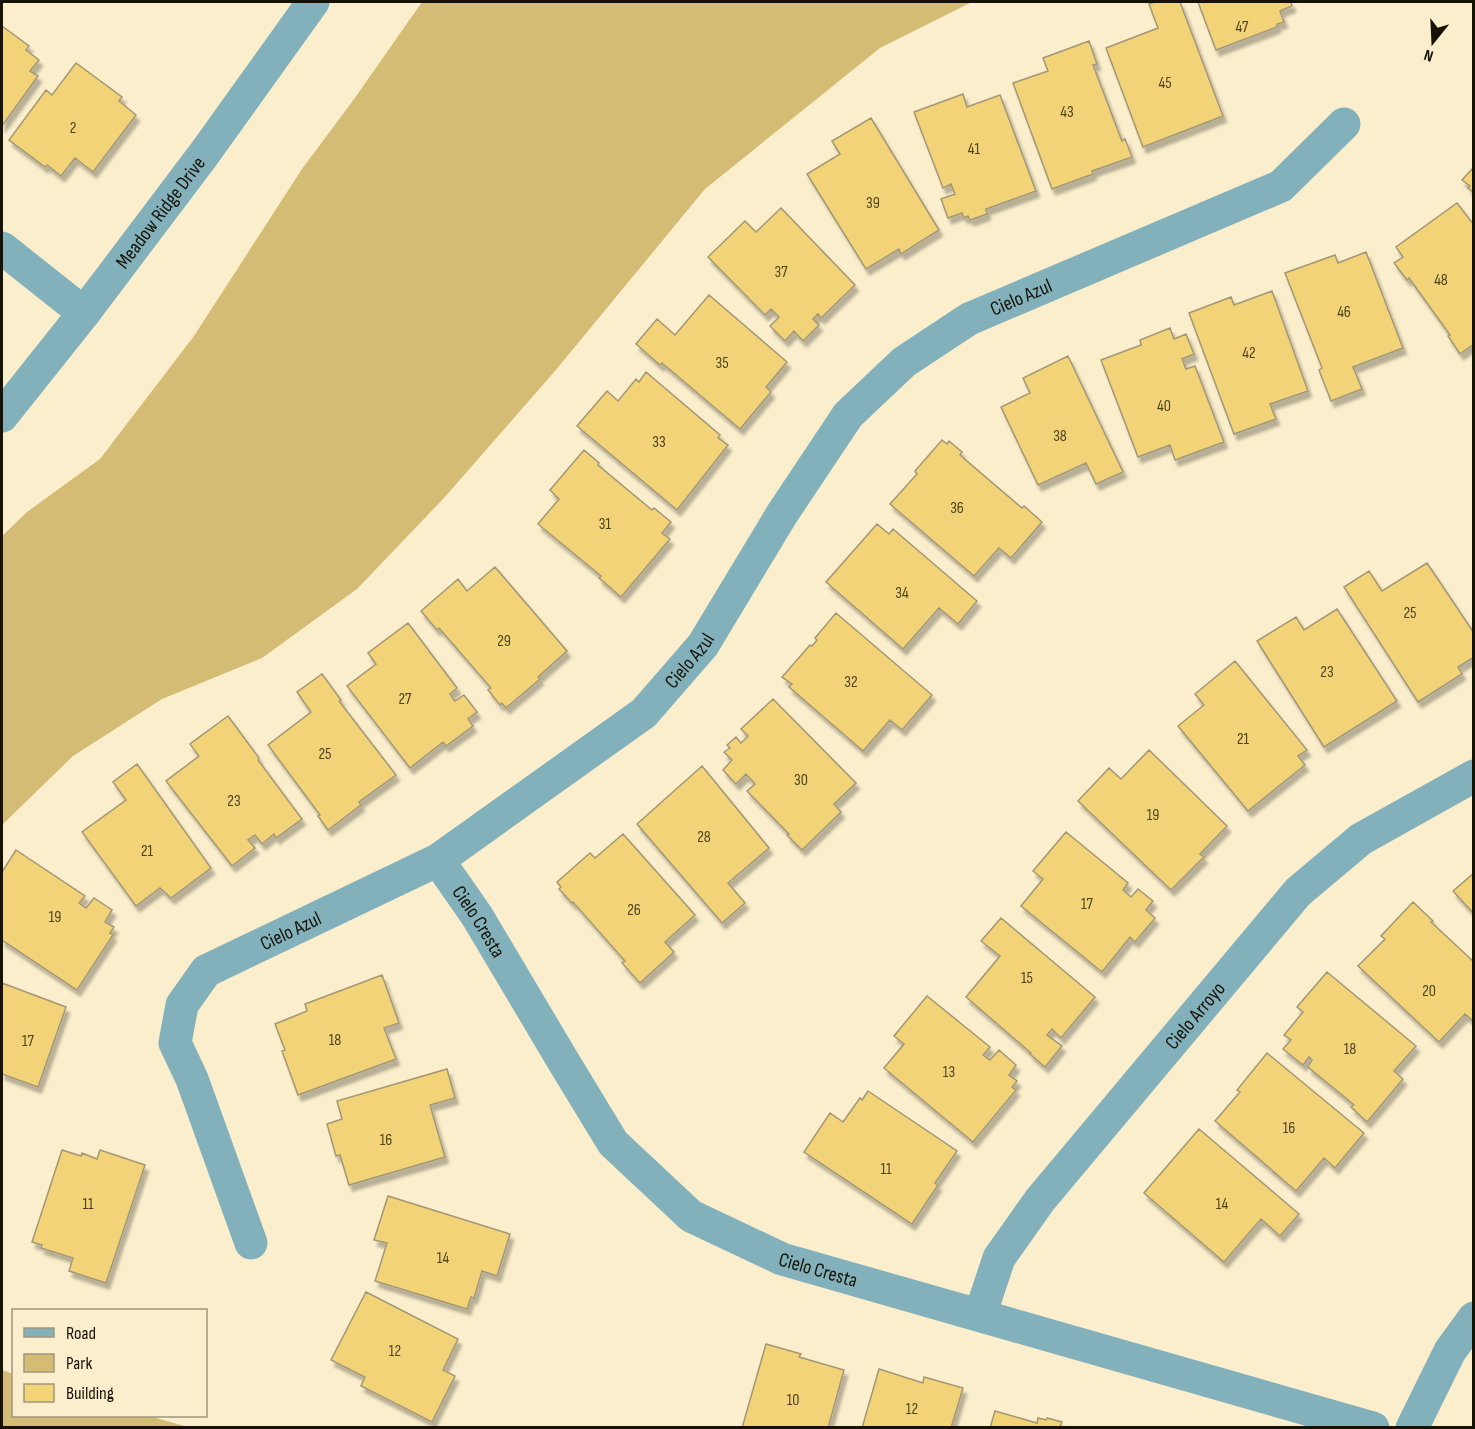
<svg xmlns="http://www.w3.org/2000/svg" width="1475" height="1429" font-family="'Sofia Sans Condensed',sans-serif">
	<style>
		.green { fill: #d5bc74 }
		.building { fill: #f3d377; stroke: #a29777; stroke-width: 1.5; filter: url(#shadow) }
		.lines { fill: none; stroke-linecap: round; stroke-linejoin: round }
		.minor { stroke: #82b1bc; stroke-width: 33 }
		.labels { text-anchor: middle; stroke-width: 4.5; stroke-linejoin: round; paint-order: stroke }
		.number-label { font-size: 16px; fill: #4d4222 }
		.street-label { font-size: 20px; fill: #161206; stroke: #faeecc }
	</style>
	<defs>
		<filter id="shadow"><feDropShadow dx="3.5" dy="6" stdDeviation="1.5" flood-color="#0004"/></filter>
	</defs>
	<rect width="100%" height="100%" fill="#faeecc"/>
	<path class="green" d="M 422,2 L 972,2 L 880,48 L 705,189 L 555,371 L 444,498 L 357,589 L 262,658 L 162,699 L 73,756 L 2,825 L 2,536 L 27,512 L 100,459 L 194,336 L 302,169 L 352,102 Z
		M 2,1370 L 13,1374 L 14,1416 L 149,1416 L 188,1427 L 2,1427 Z"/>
	<path class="building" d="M 1154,2 L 1180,2 L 1223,116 L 1143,147 L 1106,48 L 1158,28 L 1149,4 Z
		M 1198,2 L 1291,2 L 1292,6 L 1280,11 L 1284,22 L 1277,24 L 1277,27 L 1216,50 Z
		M 2,26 L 29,46 L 26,50 L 39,60 L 30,71 L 38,76 L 2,126 Z
		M 1089,41 L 1097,64 L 1093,65 L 1122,141 L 1125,139 L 1132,157 L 1092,171 L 1093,174 L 1052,189 L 1013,83 L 1048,71 L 1043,58 Z
		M 76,63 L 122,97 L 119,101 L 136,115 L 93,172 L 75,158 L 61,176 L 47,165 L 45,167 L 9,140 L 46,90 L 52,95 Z
		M 963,94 L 967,107 L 1000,95 L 1036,191 L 986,209 L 987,214 L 970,220 L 968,216 L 964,218 L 962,213 L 948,218 L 941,199 L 955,194 L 951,184 L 943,188 L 914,112 Z
		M 871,118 L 939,230 L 901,254 L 899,249 L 866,269 L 807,174 L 840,154 L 832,141 Z
		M 1474,167 L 1474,193 L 1468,188 L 1470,186 L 1462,180 Z
		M 1457,203 L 1474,225 L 1474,344 L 1460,354 L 1448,336 L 1450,335 L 1409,278 L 1407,280 L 1394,263 L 1403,257 L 1396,247 Z
		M 781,208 L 855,285 L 821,318 L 818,314 L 813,319 L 819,325 L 803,341 L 794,331 L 785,341 L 770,326 L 779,317 L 771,309 L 765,315 L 708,257 L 745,221 L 756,232 Z
		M 1366,252 L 1403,348 L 1353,367 L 1362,389 L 1331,401 L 1319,370 L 1322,368 L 1285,273 L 1335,255 L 1338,263 Z
		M 1272,291 L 1308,391 L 1270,404 L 1276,419 L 1234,434 L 1189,313 L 1231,297 L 1234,305 Z
		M 709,295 L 787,362 L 766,387 L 771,392 L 740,429 L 662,363 L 660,365 L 636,344 L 657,319 L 675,335 Z
		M 1170,328 L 1174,339 L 1186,334 L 1194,354 L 1182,359 L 1186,369 L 1195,366 L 1224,442 L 1175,460 L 1170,445 L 1138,457 L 1101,360 L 1141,345 L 1140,340 Z
		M 1068,356 L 1123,472 L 1096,484 L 1086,463 L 1038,485 L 1001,407 L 1030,393 L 1023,378 Z
		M 646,372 L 720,435 L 718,438 L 728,445 L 677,510 L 577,426 L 607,391 L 618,401 L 636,379 L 639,382 Z
		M 942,440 L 947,444 L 949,441 L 962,452 L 960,455 L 1022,508 L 1024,506 L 1042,522 L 1011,558 L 999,548 L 974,576 L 890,504 L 917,474 L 915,471 Z
		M 584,450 L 599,463 L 598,465 L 652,510 L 654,508 L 671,522 L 662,533 L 670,539 L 621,597 L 599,578 L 601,576 L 538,524 L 559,499 L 550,490 Z
		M 877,524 L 889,534 L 893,529 L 977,601 L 958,624 L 939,608 L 903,649 L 826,582 Z
		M 1427,563 L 1474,633 L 1474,657 L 1458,667 L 1462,674 L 1418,702 L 1344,587 L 1369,571 L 1382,591 Z
		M 495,567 L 567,651 L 538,677 L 540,679 L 506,708 L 502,703 L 500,705 L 488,690 L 491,688 L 439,628 L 437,630 L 421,611 L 458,579 L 467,591 Z
		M 1337,609 L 1397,701 L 1324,747 L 1257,641 L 1296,617 L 1304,630 Z
		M 836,613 L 932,695 L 902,730 L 890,720 L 863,751 L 789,687 L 792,684 L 782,677 L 810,645 L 812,646 L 817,640 L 815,638 Z
		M 408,623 L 457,688 L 450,694 L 455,701 L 464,695 L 477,712 L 468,719 L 473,726 L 446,746 L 443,742 L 410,768 L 347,686 L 376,664 L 368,653 Z
		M 1235,661 L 1307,750 L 1298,756 L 1305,765 L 1248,811 L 1178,726 L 1204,705 L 1195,694 Z
		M 322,674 L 341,700 L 339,701 L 396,775 L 359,802 L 361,805 L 328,830 L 318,816 L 320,815 L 268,745 L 311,712 L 297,692 Z
		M 773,699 L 856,783 L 834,804 L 841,812 L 802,850 L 787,835 L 789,834 L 747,791 L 755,784 L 746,774 L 736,784 L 723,770 L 732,760 L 724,752 L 730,748 L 727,745 L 736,737 L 741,743 L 748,736 L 741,729 Z
		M 228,716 L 259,758 L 258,760 L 302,819 L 276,838 L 274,834 L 262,844 L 255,835 L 248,840 L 255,848 L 232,866 L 166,781 L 199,756 L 190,744 Z
		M 1149,750 L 1227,826 L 1200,854 L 1204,857 L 1171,890 L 1078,801 L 1109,768 L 1121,779 Z
		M 137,764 L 211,868 L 171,898 L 160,888 L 136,906 L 82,832 L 126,800 L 113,782 Z
		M 702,766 L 769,848 L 728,883 L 745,903 L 722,923 L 637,824 Z
		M 1066,832 L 1128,883 L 1123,890 L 1131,897 L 1138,889 L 1153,901 L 1146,910 L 1155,918 L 1135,942 L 1130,937 L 1102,972 L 1021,906 L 1043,879 L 1033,871 Z
		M 623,834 L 695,915 L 665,942 L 674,952 L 640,983 L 622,963 L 625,961 L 573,902 L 572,903 L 559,889 L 561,887 L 557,882 L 590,853 L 595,858 Z
		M 16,850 L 85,896 L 79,903 L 86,908 L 94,898 L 112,910 L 105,922 L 114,927 L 110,933 L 113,935 L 77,990 L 2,940 L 2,872 Z
		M 1474,873 L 1474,914 L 1453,891 Z
		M 1413,902 L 1433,921 L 1431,922 L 1474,962 L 1474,1022 L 1465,1014 L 1439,1042 L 1358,966 L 1385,939 L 1381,936 Z
		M 1001,918 L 1095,997 L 1061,1038 L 1052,1029 L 1047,1035 L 1062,1046 L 1045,1067 L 1030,1054 L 1031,1053 L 966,997 L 1000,956 L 981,941 Z
		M 1327,972 L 1416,1046 L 1394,1071 L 1403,1079 L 1367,1122 L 1351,1107 L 1354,1105 L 1308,1067 L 1312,1060 L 1309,1057 L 1303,1065 L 1283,1049 L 1291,1040 L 1284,1035 L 1303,1012 L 1297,1007 Z
		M 382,975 L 399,1023 L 384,1028 L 396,1059 L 298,1095 L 282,1051 L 285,1050 L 275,1024 L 307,1011 L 305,1004 Z
		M 2,983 L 66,1007 L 38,1087 L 2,1074 Z
		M 927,996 L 990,1047 L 983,1055 L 990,1060 L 999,1050 L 1016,1065 L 1009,1075 L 1017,1081 L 1012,1087 L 1016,1090 L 973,1142 L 884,1068 L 904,1044 L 894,1036 Z
		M 1267,1053 L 1364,1133 L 1335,1168 L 1324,1158 L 1296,1191 L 1215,1121 L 1240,1092 L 1237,1090 Z
		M 447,1069 L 455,1098 L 430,1105 L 445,1157 L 349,1185 L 340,1155 L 336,1156 L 327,1124 L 342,1119 L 337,1101 Z
		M 868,1091 L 957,1151 L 935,1183 L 938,1185 L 912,1224 L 804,1152 L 830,1113 L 843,1122 L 860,1098 L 862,1100 Z
		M 1199,1129 L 1299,1214 L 1280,1236 L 1261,1219 L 1224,1262 L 1144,1193 Z
		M 62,1150 L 81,1156 L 82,1153 L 97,1159 L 100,1150 L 145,1165 L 106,1283 L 69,1271 L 73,1258 L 41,1248 L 42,1245 L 32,1242 Z
		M 388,1196 L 510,1234 L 497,1276 L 482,1271 L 474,1298 L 471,1297 L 467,1309 L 375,1281 L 387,1243 L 374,1240 Z
		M 366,1292 L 458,1339 L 443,1370 L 455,1376 L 432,1422 L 361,1386 L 365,1377 L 331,1360 Z
		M 766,1344 L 801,1354 L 799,1357 L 844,1370 L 828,1428 L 742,1428 Z
		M 879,1369 L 923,1383 L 924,1377 L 963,1388 L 951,1428 L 862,1428 Z
		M 995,1411 L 1037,1423 L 1038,1418 L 1046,1420 L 1047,1418 L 1062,1422 L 1060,1426 L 1067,1428 L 990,1428 Z"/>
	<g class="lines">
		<g class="minor">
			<path d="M 2,248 L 84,313"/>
			<path id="s1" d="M 2,416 L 84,313 L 204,154 L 313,2"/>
			<path id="s2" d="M 438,860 L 477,916 L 562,1059 L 613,1143 L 691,1216 L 782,1259 L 1373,1428"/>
			<path id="s3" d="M 251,1243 L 192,1079 L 175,1043 L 182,1005 L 206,971 L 438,860 L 644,713 L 703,645 L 782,514 L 848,415 L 904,362 L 969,319 L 1281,186 L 1344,124"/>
			<path id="s4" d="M 980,1315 L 999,1258 L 1040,1200 L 1298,892 L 1361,839 L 1474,776"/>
			<path d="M 1412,1428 L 1450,1351 L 1474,1318"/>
		</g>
	</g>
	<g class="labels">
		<g class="number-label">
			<text x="1242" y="32">47</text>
			<text x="1165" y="88">45</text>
			<text x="1067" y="117">43</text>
			<text x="73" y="133">2</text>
			<text x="974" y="154">41</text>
			<text x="873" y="208">39</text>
			<text x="781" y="277">37</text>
			<text x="1441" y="285">48</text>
			<text x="1344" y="317">46</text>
			<text x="1249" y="358">42</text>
			<text x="722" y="368">35</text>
			<text x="1164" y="411">40</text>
			<text x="1060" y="441">38</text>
			<text x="659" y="447">33</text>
			<text x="957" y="513">36</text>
			<text x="605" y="529">31</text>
			<text x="902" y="598">34</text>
			<text x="1410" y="618">25</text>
			<text x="504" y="646">29</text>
			<text x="1327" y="677">23</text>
			<text x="851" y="687">32</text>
			<text x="405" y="704">27</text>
			<text x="1243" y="744">21</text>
			<text x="325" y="759">25</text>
			<text x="801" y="785">30</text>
			<text x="234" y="806">23</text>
			<text x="1153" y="820">19</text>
			<text x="704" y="842">28</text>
			<text x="147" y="856">21</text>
			<text x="1087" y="909">17</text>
			<text x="634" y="915">26</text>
			<text x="55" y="922">19</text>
			<text x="1027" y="983">15</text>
			<text x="1429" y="996">20</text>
			<text x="335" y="1045">18</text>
			<text x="28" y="1046">17</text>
			<text x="1350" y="1054">18</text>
			<text x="949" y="1077">13</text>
			<text x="1289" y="1133">16</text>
			<text x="386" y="1145">16</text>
			<text x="886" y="1174">11</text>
			<text x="88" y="1209">11</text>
			<text x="1222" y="1209">14</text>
			<text x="443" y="1263">14</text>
			<text x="395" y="1356">12</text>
			<text x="793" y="1405">10</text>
			<text x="912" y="1414">12</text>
		</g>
		<g class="street-label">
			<text dy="7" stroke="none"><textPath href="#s1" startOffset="258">Meadow Ridge Drive</textPath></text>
			<text dy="7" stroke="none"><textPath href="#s3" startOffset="1378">Cielo Azul</textPath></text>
			<text dy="7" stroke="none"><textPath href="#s3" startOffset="874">Cielo Azul</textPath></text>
			<text dy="7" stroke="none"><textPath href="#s2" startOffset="74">Cielo Cresta</textPath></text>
			<text dy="7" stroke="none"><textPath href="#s3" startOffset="388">Cielo Azul</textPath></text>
			<text dy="7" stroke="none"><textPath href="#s4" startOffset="372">Cielo Arroyo</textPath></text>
			<text dy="7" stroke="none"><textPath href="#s2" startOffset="578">Cielo Cresta</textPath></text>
		</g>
	</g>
	<rect width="1475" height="1429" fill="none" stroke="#161206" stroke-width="6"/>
	<rect x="12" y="1309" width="195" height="108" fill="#faeecc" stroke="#9f967d" stroke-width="1.5"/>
	<rect x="24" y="1328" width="30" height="9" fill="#82b1bc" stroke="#9f967d" stroke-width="1.5"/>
	<text x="66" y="1339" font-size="18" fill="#161206">Road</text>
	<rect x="24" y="1354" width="30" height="18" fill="#d5bc74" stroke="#9f967d" stroke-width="1.5"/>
	<text x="66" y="1369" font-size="18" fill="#161206">Park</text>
	<rect x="24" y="1384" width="30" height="18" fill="#f3d377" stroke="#9f967d" stroke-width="1.5"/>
	<text x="66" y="1399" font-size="18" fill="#161206">Building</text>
	<g transform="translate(1433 42) rotate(198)" stroke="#faeecc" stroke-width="4.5" paint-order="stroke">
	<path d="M0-4.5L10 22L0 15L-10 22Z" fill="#161206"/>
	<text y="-9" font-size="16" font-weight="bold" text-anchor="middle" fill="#161206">N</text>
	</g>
</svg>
